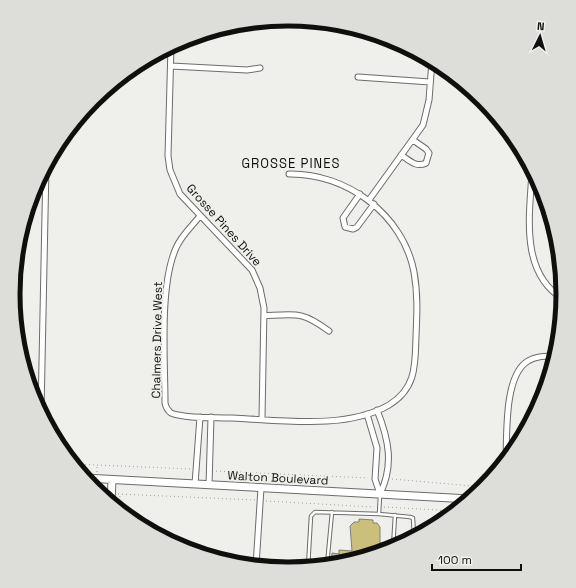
<svg xmlns="http://www.w3.org/2000/svg" width="576" height="588" font-family="'Space Grotesk',sans-serif">
	<style>
		.building { fill: #ccbe7b; stroke: #80807d }
		.lines { fill: none; stroke-linecap: round; stroke-linejoin: round }
		.lane-casing { stroke: #6d6c69; stroke-width: 4.5 }
		.street-casing { stroke: #6d6c69; stroke-width: 7 }
		.secondary-casing { stroke: #6d6c69; stroke-width: 9 }
		.path { stroke: #a0a09d; stroke-width: 1; stroke-dasharray: 1 3; stroke-linecap: butt }
		.lane { stroke: #fff; stroke-width: 2.5 }
		.street { stroke: #fff; stroke-width: 5 }
		.secondary { stroke: #fff; stroke-width: 7 }
		.labels { text-anchor: middle; stroke-width: 3.5; stroke-linejoin: round; paint-order: stroke }
		.street-label { font-size: 12px; fill: #0f0f0e; stroke: #efefeb }
		.neighbourhood-label { font-size: 13px; letter-spacing: 1px; fill: #0f0f0e; stroke: #efefeb }
		.rim { fill: none; stroke: #0f0f0e; stroke-width: 5 }
	</style>
	<rect width="100%" height="100%" fill="#efefeb"/>
	<path class="building" d="M 359,519 L 373,520 L 373,523 L 377,523 L 380,527 L 380,543 L 387,544 L 387,550 L 341,564 L 331,565 L 332,553 L 339,554 L 339,550 L 352,551 L 350,526 L 354,522 L 359,522 Z"/>
	<g class="lines">
		<g class="lane-casing">
			<path id="lane" d="M 379,514 L 380,495
				M 393,548 L 395,515
				M 327,565 L 332,512
				M 308,567 L 311,516 L 315,512 L 379,514 L 410,517 L 413,518 L 414,537"/>
		</g>
		<g class="street-casing">
			<path id="street" d="M 171,46 L 168,156 L 170,170 L 180,194 L 252,270 L 260,288 L 264,308 L 262,418
				M 171,66 L 247,70 L 260,68
				M 358,77 L 430,82
				M 401,155 C 409,160 416,168 426,163 L 429,153 L 426,149 L 413,140
				M 532,171 C 530,213 519,272 563,299
				M 360,194 L 343,218 L 345,227 L 353,229 L 357,227 L 374,204
				M 369,200 L 423,125 L 429,100 L 432,61
				M 200,216 C 192,226 181,236 176,248 C 159,286 165,360 165,403 C 166,408 167,410 171,413 C 186,419 215,417 232,418 C 280,420 346,430 389,405 C 417,388 415,364 416,336 C 417,314 418,294 414,272 C 403,214 346,173 289,174
				M 264,316 C 296,314 302,311 329,331
				M 377,410 C 389,440 394,465 380,494
				M 41,412 L 46,166
				M 367,414 L 377,448 L 375,479 L 380,494
				M 506,460 C 507,435 504,375 528,361 C 536,356 546,356 555,356
				M 195,484 L 200,417
				M 209,485 L 211,417
				M 256,566 L 261,488"/>
		</g>
		<g class="secondary-casing">
			<path id="secondary" d="M 85,478 L 470,499
				M 111,502 L 112,480"/>
		</g>
		<path class="path" d="M 73,464 L 191,469
			M 216,471 L 368,478
			M 97,472 L 97,465
			M 392,479 L 484,487
			M 96,490 L 96,485
			M 99,493 L 105,493
			M 118,494 L 255,500
			M 266,501 L 374,507
			M 384,507 L 455,511
			M 119,509 L 120,495"/>
		<use href="#lane" class="lane"/>
		<use href="#street" class="street"/>
		<use href="#secondary" class="secondary"/>
	</g>
	<g class="labels">
		<g class="street-label">
			<text transform="translate(224 225) rotate(48)" y="4">Grosse Pines Drive</text>
			<text transform="translate(157 340) rotate(-89)" y="4">Chalmers Drive West</text>
			<text transform="translate(278 478) rotate(3)" y="4">Walton Boulevard</text>
		</g>
		<g class="neighbourhood-label">
			<text x="291" y="168">GROSSE PINES</text>
		</g>
	</g>
	<path d="M0 0H576V588H0ZM20 294a268 268 0 1 1 536 0a268 268 0 1 1-536 0Z" fill="#ddddd9" fill-rule="evenodd"/>
	<path class="rim" d="M20 294a268 268 0 1 1 536 0a268 268 0 1 1-536 0Z"/>
	<g transform="translate(540 36) rotate(5)" stroke="#efefeb" stroke-width="3" paint-order="stroke">
	<path d="M0-3L7 15L0 10L-7 15Z" fill="#0f0f0e"/>
	<text y="-6" font-size="11" font-weight="bold" text-anchor="middle" fill="#0f0f0e">N</text>
	</g>
	<path d="M432 564v6h89v-6" fill="none" stroke="#0f0f0e" stroke-width="2"/>
	<text x="438" y="564" font-size="12" fill="#0f0f0e" stroke="#efefeb" stroke-width="3" paint-order="stroke">100 m</text>
</svg>
